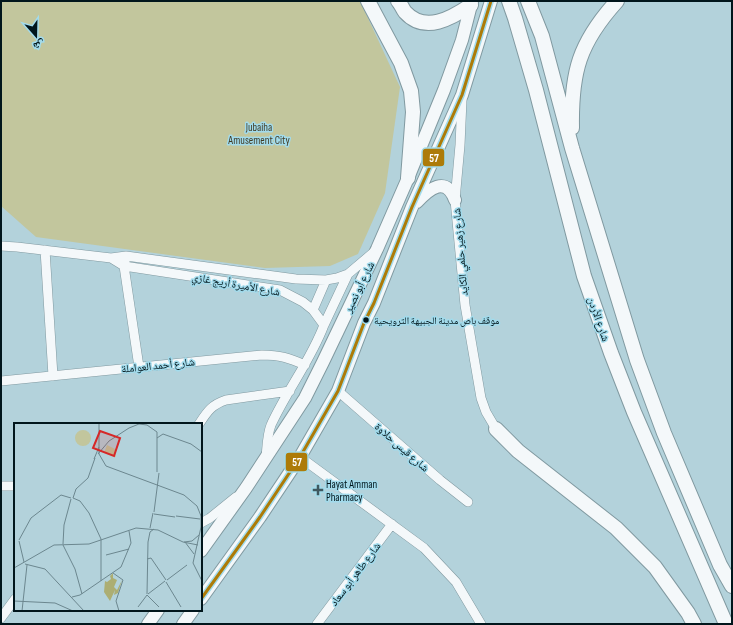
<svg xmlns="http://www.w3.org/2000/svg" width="733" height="625" font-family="'Sofia Sans Condensed','Noto Naskh Arabic',sans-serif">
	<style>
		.green { fill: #c2c69d }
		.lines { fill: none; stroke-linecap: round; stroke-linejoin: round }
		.minor-casing { stroke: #8099a0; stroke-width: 10 }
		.secondary-casing { stroke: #8099a0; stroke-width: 14 }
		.trunk-casing { stroke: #8099a0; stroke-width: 16 }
		.minor { stroke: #f4f8fa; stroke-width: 9 }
		.secondary { stroke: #f4f8fa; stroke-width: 12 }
		.trunk { stroke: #f4f8fa; stroke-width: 14 }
		.bus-1-casing { stroke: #a2dbec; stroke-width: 6 }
		.bus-1 { stroke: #ad7b08; stroke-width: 3 }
		.bus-dot { fill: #01161c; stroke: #a2dbec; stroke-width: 1.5 }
		.poi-dot { fill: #3f585f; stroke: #a2dbec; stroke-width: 1.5 }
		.labels { text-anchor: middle; stroke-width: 3; stroke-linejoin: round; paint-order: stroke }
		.bus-label { font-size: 10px; fill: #01161c; stroke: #a2dbec; text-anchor: start }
		.park-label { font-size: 11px; fill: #403b24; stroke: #a2dbec }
		.street-label { font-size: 11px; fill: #01161c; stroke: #a2dbec }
		.poi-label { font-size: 11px; fill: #01161c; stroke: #a2dbec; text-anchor: start }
		.inset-road { fill: none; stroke: #6c878f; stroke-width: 1 }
		.view { fill: #d62828; fill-opacity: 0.15; stroke: #d62828; stroke-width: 2 }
		.inset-edge { fill: none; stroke: #01161c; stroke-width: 2 }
		.line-badge { stroke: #a2dbec; stroke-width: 1.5 }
		.badge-label { font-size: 11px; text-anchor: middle; font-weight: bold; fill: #fff }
	</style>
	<rect width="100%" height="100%" fill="#b3d2db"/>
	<path class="green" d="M 1,1 L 360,1 L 400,87 L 385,193 L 358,254 L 330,266 L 265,268 L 36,237 L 1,206 Z"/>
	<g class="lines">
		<g class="minor-casing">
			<path id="minor" d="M 462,100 L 460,145 L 455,200 L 465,305 L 481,398 L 486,412 L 496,429
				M 1,246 L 17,247 L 111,258 L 126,256 L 296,279 L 326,280 L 337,278 L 348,274 L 374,252
				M 45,250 L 53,376
				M 111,258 L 124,266 L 280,290 L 303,302 L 313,310 L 324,325 C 311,360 287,390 271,425 C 267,435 267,447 266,458
				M 125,262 L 124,266 L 139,367
				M 313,310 L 326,280
				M 324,325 L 348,274
				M 1,381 L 262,355 C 280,355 289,358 305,365
				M 338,391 L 440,480 L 468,502
				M 199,424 C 207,412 211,405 226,400 L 290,391
				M 300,457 L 424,548 L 456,582 L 481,624
				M 1,486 L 15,486
				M 201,523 L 210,518 L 236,497
				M 1,618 L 15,599
				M 317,624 L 392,524"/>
		</g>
		<g class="secondary-casing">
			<path id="secondary" d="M 417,202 C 429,189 446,175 455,200
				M 201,551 L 246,488 L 305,398 L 323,362 L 377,249 L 408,178 L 444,90 L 462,40 L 472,1
				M 201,599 L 260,517 L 300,457 L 338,391 L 364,323 L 374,303 L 412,207 L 462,95 L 491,1
				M 148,624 L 158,610
				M 183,624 L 193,610"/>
		</g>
		<g class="trunk-casing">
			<path id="trunk" d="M 368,1 L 401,63 L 411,91 L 413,112 L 408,178
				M 398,1 C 401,4 402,8 405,12 C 425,34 452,18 471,5
				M 509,1 L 515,18 L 536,90 L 584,276 L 611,353 L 634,412 L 726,624
				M 528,1 L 542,36 L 572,148 L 637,360 L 664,433 L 720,565 L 732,586
				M 572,128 C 571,72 579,43 617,1
				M 496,429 L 518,451 L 616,528 L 655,567 L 688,613 L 694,624"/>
		</g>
		<use href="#minor" class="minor"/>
		<use href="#secondary" class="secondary"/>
		<use href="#trunk" class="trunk"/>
		<g class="bus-1-casing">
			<path id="bus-1" d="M 201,599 L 260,517 L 300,457 L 338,391 L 364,323 L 374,303 L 412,207 L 462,95 L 491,1"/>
		</g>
		<use href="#bus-1" class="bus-1"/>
	</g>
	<circle class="bus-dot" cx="366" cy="320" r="3.5"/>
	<path class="poi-dot" d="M316 484h4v4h4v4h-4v4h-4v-4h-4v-4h4z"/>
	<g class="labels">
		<g class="bus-label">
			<text x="374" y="324">موقف باص مدينة الجبيهة الترويحية</text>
		</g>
		<g class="park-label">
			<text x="259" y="131">Jubaiha<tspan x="259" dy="13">Amusement City</tspan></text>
		</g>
		<g class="street-label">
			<text transform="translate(460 252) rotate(-95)" y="4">شارع زهير حلمي الكايد</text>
			<text transform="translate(236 284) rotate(10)" y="4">شارع الأميرة أريج غازي</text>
			<text transform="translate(359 287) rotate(-64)" y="4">شارع أبو نصير</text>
			<text transform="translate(599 319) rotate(71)" y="4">شارع الأردن</text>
			<text transform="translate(158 365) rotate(-6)" y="4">شارع أحمد العواملة</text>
			<text transform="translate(402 447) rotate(41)" y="4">شارع قيس حلاوة</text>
			<text transform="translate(355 574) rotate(-53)" y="4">شارع طاهر أبو سعاد</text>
		</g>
		<g class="poi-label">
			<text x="326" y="488">Hayat Amman<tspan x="326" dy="13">Pharmacy</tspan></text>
		</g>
	</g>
	<g transform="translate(14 423)">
		<rect width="188" height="188" fill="#b3d2db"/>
		<path d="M61 15a8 8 0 1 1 16 0a8 8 0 1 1-16 0ZM 93,22 L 101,26 L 102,34 L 90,30 Z" fill="#c2c69d"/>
		<path d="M 99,150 L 99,155 L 103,157 L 100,164 L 103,167 L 108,157 L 104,170 L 100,172 L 101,167 L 96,178 L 90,169 L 91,158 L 93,159 L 97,156 L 96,153 Z" fill="#acae73"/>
		<path class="inset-road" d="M 85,0 L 85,31 L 92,43 L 170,72 L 183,83 L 187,93 L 187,104 L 179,140 L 188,158M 143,15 L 149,11 L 177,21 L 188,29M 84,31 L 95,18 L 115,5 L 125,1 L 133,2 L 143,9 L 143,49M 80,36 L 85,24M 59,75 L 66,78 L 75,90 L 87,116 L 87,158M 59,75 L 62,66 L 74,55 L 81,35M 140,89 L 145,50M 140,91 L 161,94M 162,93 L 186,96M 136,105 L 139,90M 5,117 L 17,95 L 47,72 L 57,75M 5,118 L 10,139M 170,119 L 178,118 L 185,112M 171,119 L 180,131M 49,121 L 50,102 L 57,76M 49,122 L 61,146 L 68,171M 92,132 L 115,126M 133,136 L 137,135 L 152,157M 11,141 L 31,146 L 70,188M 0,145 L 40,122 L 75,121 L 122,105 L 144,107 L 169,119 L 184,122M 99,150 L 109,157 L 102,178 L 105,188M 153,157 L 173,142M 152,159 L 167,184M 133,171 L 134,119 L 136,109 L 140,106M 134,171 L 151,158M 133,172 L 145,184M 58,174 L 66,172 L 107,144 L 117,120 L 115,108M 0,178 L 41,180 L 59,188M 124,184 L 133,172M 8,188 L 13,142"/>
		<path class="view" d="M 86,8 L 106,15 L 100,33 L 79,25 Z"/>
		<rect width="188" height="188" class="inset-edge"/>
	</g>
	<g class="line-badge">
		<rect x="422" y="148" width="23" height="19" rx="4" fill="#ad7b08"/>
		<rect x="285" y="452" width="23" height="20" rx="4" fill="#ad7b08"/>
	</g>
	<g class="badge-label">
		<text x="434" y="162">57</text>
		<text x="297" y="466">57</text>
	</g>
	<rect width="733" height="625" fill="none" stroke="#01161c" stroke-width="4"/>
	<g transform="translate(36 36) rotate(160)" stroke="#a2dbec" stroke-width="3" paint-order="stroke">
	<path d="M0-3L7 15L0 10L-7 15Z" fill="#01161c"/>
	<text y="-6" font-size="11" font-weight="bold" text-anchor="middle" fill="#01161c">ش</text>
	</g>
</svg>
